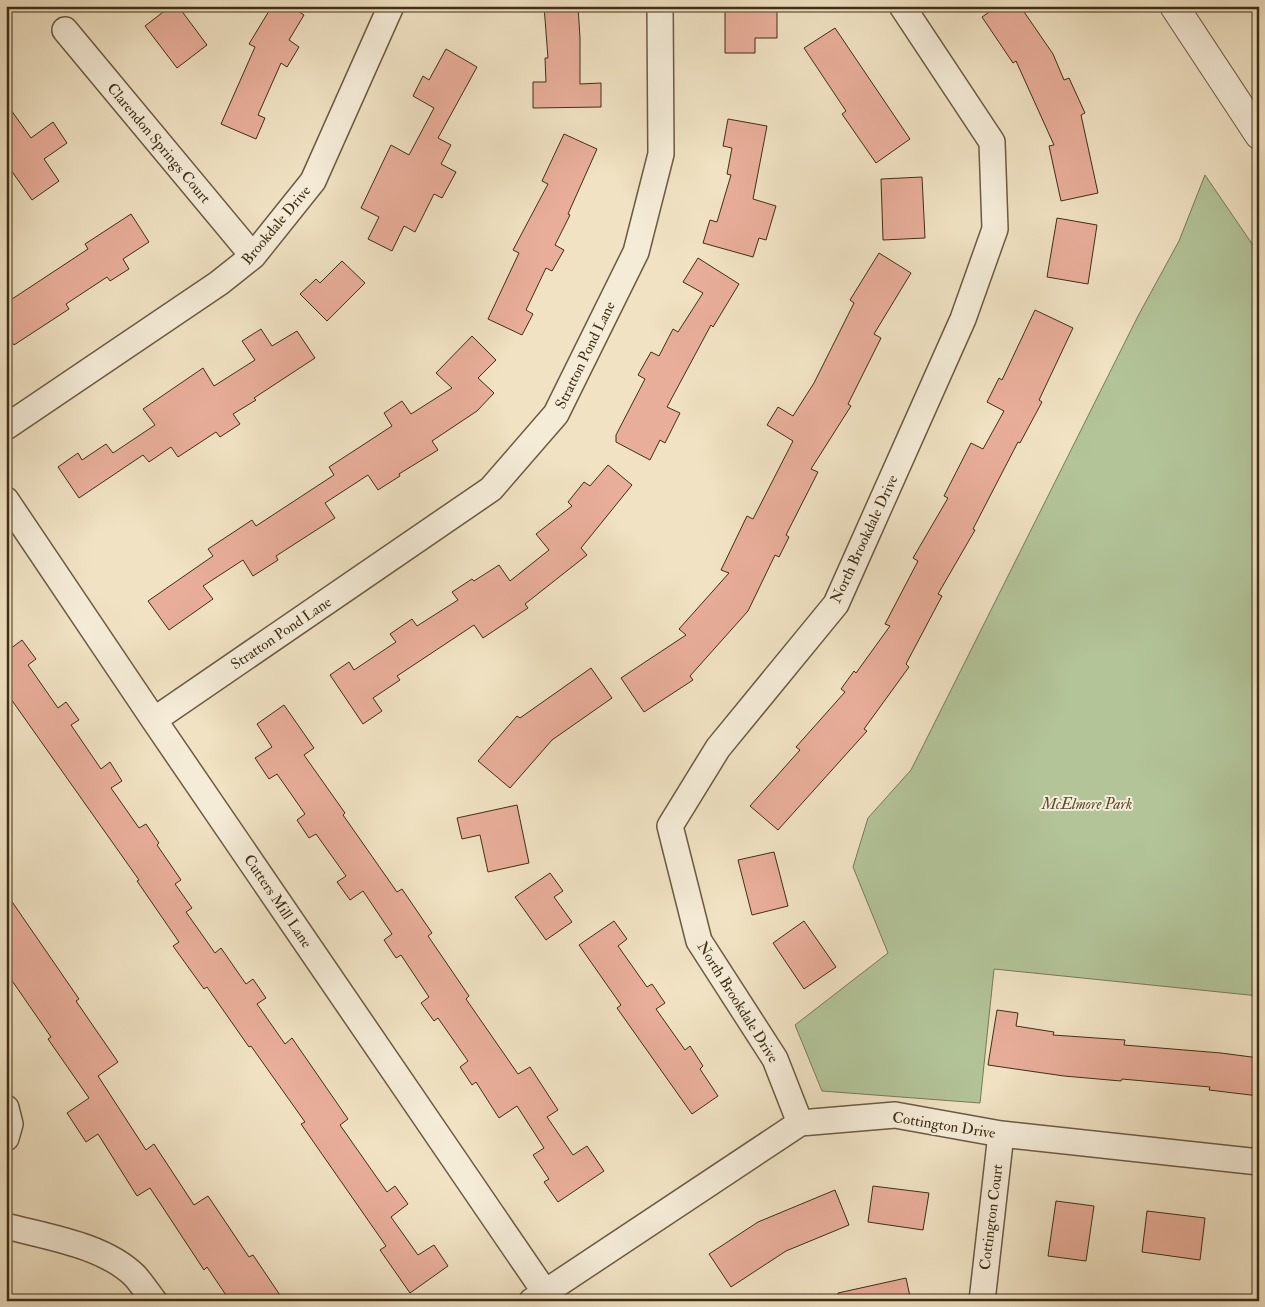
<svg xmlns="http://www.w3.org/2000/svg" width="1265" height="1307" font-family="'IM FELL Double Pica',serif">
	<style>
		.green { fill: #b3c499; stroke: #797958 }
		.building { fill: #e9ae9a; stroke: #3f2e16 }
		.lines { fill: none; stroke-linecap: round; stroke-linejoin: round }
		.minor-casing { stroke: #6b5b41; stroke-width: 28 }
		.tertiary-casing { stroke: #6b5b41; stroke-width: 30 }
		.minor { stroke: #f5ecd8; stroke-width: 25 }
		.tertiary { stroke: #f5ecd8; stroke-width: 28 }
		.labels { text-anchor: middle; stroke-width: 4; stroke-linejoin: round; paint-order: stroke }
		.street-label { font-size: 15px; fill: #3f2e16; stroke: #f5ecd8 }
		.park-label { font-size: 15px; font-style: italic; fill: #564c30; stroke: #f5ecd8 }
	</style>
	<rect width="100%" height="100%" fill="#f0e2c3"/>
	<filter id="stains"><feTurbulence type="fractalNoise" baseFrequency=".004" numOctaves="4"/><feColorMatrix values="0 0 0 0 .2 0 0 0 0 .09 0 0 0 0 .02 0 0 0 .5 -.17"/></filter>
	<radialGradient id="worn" r=".72"><stop offset=".6" stop-color="#630" stop-opacity="0"/><stop offset="1" stop-color="#630" stop-opacity=".3"/></radialGradient>
	<path class="green" d="M 1205,175 L 1259,254 L 1259,996 L 994,969 L 980,1103 L 822,1091 L 795,1025 L 888,953 L 853,867 L 868,818 L 911,770 L 1138,316 L 1179,241 Z"/>
	<path class="building" d="M 171,6 L 178,6 L 207,45 L 177,68 L 145,26 Z
		M 272,6 L 290,6 L 304,15 L 289,40 L 299,47 L 287,67 L 281,63 L 258,115 L 265,118 L 256,139 L 221,124 L 255,47 L 249,44 Z
		M 544,6 L 578,6 L 580,38 L 580,84 L 601,83 L 601,107 L 533,108 L 533,82 L 546,82 L 545,58 L 548,58 Z
		M 751,6 L 777,6 L 777,38 L 755,38 L 755,53 L 725,53 L 725,8 L 751,9 Z
		M 998,6 L 1020,6 L 1053,54 L 1064,80 L 1069,78 L 1085,113 L 1081,115 L 1098,193 L 1061,201 L 1049,146 L 1054,145 L 1016,61 L 1013,63 L 982,17 Z
		M 835,28 L 910,139 L 876,163 L 842,114 L 846,111 L 804,48 Z
		M 446,49 L 477,67 L 438,138 L 451,145 L 441,164 L 456,172 L 442,198 L 434,194 L 415,232 L 404,226 L 392,251 L 368,239 L 379,217 L 361,208 L 391,145 L 409,155 L 434,108 L 413,96 L 423,76 L 429,80 Z
		M 6,103 L 31,138 L 53,122 L 67,143 L 44,159 L 59,181 L 32,200 L 6,163 Z
		M 728,119 L 767,126 L 753,199 L 776,206 L 766,240 L 759,238 L 753,257 L 703,243 L 710,220 L 717,222 L 731,175 L 727,174 L 732,148 L 723,146 Z
		M 564,134 L 597,149 L 568,214 L 570,215 L 555,245 L 564,250 L 552,271 L 546,268 L 526,310 L 533,314 L 522,335 L 488,319 L 519,253 L 513,250 L 548,184 L 542,181 Z
		M 922,177 L 925,238 L 883,240 L 881,179 Z
		M 131,214 L 149,242 L 123,259 L 129,269 L 110,281 L 107,277 L 66,304 L 69,309 L 14,345 L 6,334 L 6,303 L 88,249 L 85,244 Z
		M 1057,218 L 1097,225 L 1088,284 L 1047,277 Z
		M 879,253 L 911,273 L 874,334 L 881,338 L 848,404 L 851,406 L 811,469 L 818,472 L 786,535 L 789,537 L 779,557 L 775,555 L 748,611 L 690,676 L 693,680 L 644,712 L 621,678 L 686,635 L 679,629 L 729,573 L 721,570 L 747,516 L 753,519 L 793,441 L 767,425 L 778,407 L 793,416 L 814,383 L 854,303 L 850,300 Z
		M 698,258 L 739,284 L 713,327 L 711,325 L 667,407 L 680,413 L 665,443 L 660,440 L 650,460 L 616,442 L 616,435 L 645,379 L 638,375 L 651,352 L 659,356 L 673,329 L 678,332 L 703,293 L 683,282 Z
		M 342,261 L 365,283 L 327,321 L 300,294 L 316,279 L 320,283 Z
		M 1035,310 L 1073,328 L 1039,400 L 1042,402 L 1020,443 L 1018,442 L 973,529 L 975,530 L 938,594 L 942,596 L 906,664 L 909,667 L 864,729 L 867,731 L 778,830 L 750,806 L 800,750 L 796,747 L 845,692 L 841,689 L 854,671 L 856,673 L 890,626 L 885,624 L 918,561 L 913,558 L 948,498 L 944,496 L 971,443 L 983,449 L 1004,411 L 987,402 L 999,378 L 1002,380 Z
		M 261,329 L 272,346 L 297,331 L 315,358 L 254,398 L 256,400 L 233,414 L 240,424 L 220,437 L 216,432 L 178,457 L 171,447 L 149,462 L 143,455 L 79,498 L 58,467 L 78,453 L 82,460 L 106,444 L 113,453 L 155,425 L 143,409 L 203,368 L 214,386 L 255,360 L 242,341 Z
		M 472,336 L 496,360 L 478,378 L 494,393 L 477,411 L 432,441 L 438,450 L 399,474 L 400,476 L 378,490 L 368,475 L 325,503 L 335,518 L 276,556 L 278,560 L 253,576 L 243,560 L 203,586 L 213,599 L 169,630 L 148,601 L 213,556 L 208,549 L 252,520 L 256,526 L 334,475 L 329,467 L 392,426 L 384,413 L 402,401 L 411,414 L 452,388 L 436,373 Z
		M 608,465 L 632,485 L 581,548 L 587,555 L 525,604 L 528,608 L 483,638 L 474,625 L 397,676 L 400,680 L 373,698 L 382,711 L 363,724 L 330,675 L 349,662 L 354,670 L 396,642 L 390,634 L 412,619 L 417,626 L 458,600 L 452,592 L 472,579 L 474,581 L 499,565 L 510,581 L 549,550 L 536,534 L 572,506 L 568,502 L 584,482 L 590,486 Z
		M 22,640 L 36,659 L 28,665 L 58,708 L 66,702 L 79,720 L 71,725 L 101,769 L 110,762 L 122,781 L 111,788 L 139,828 L 146,824 L 159,843 L 157,845 L 181,880 L 175,884 L 192,908 L 186,912 L 215,953 L 221,948 L 246,984 L 253,979 L 266,998 L 257,1004 L 285,1044 L 292,1038 L 348,1119 L 340,1125 L 387,1192 L 395,1186 L 408,1204 L 391,1217 L 418,1255 L 434,1245 L 448,1266 L 410,1293 L 380,1250 L 386,1246 L 301,1124 L 305,1122 L 251,1046 L 249,1047 L 207,987 L 204,989 L 173,946 L 179,942 L 137,881 L 139,880 L 6,692 L 6,652 Z
		M 591,668 L 612,698 L 552,740 L 510,788 L 478,761 L 517,716 L 520,718 Z
		M 284,705 L 314,748 L 304,755 L 345,813 L 343,815 L 397,892 L 402,889 L 432,933 L 428,936 L 469,996 L 466,999 L 518,1074 L 530,1067 L 558,1110 L 547,1117 L 573,1155 L 587,1146 L 604,1171 L 558,1202 L 544,1182 L 549,1179 L 533,1155 L 544,1148 L 517,1106 L 499,1118 L 476,1082 L 472,1085 L 460,1067 L 468,1061 L 438,1018 L 434,1021 L 421,1003 L 429,997 L 401,955 L 396,958 L 384,940 L 392,934 L 363,891 L 350,900 L 337,882 L 346,876 L 316,834 L 309,838 L 297,820 L 305,814 L 277,774 L 269,779 L 255,758 L 272,747 L 257,724 Z
		M 517,805 L 529,863 L 488,872 L 480,835 L 462,839 L 457,818 Z
		M 774,852 L 788,906 L 752,915 L 738,860 Z
		M 550,873 L 563,891 L 554,897 L 572,922 L 546,940 L 515,897 Z
		M 6,893 L 79,999 L 76,1001 L 118,1062 L 98,1076 L 146,1150 L 154,1144 L 194,1205 L 208,1196 L 249,1257 L 253,1255 L 284,1301 L 230,1301 L 207,1267 L 204,1270 L 150,1188 L 137,1196 L 98,1134 L 86,1142 L 67,1113 L 89,1098 L 48,1039 L 51,1037 L 6,972 Z
		M 614,921 L 627,939 L 618,946 L 647,987 L 652,984 L 665,1003 L 656,1009 L 685,1050 L 690,1046 L 703,1066 L 700,1069 L 718,1096 L 692,1114 L 617,1008 L 621,1005 L 579,945 Z
		M 804,921 L 836,967 L 804,989 L 773,943 Z
		M 997,1010 L 1018,1013 L 1016,1026 L 1054,1032 L 1053,1035 L 1125,1040 L 1124,1045 L 1221,1053 L 1259,1058 L 1259,1096 L 1209,1090 L 1210,1087 L 1122,1079 L 1121,1081 L 1064,1076 L 988,1065 Z
		M 873,1186 L 929,1193 L 923,1230 L 868,1222 Z
		M 835,1190 L 849,1225 L 786,1251 L 731,1287 L 709,1254 L 758,1222 Z
		M 1056,1201 L 1094,1206 L 1086,1261 L 1048,1256 Z
		M 1147,1211 L 1205,1218 L 1200,1260 L 1142,1252 Z
		M 906,1278 L 911,1301 L 838,1301 L 838,1293 Z"/>
	<g class="lines">
		<g class="minor-casing">
			<path id="minor" d="M 65,30 L 253,256
				M 6,427 L 219,283 L 253,256 L 313,181 L 391,6
				M 6,500 L 154,720 L 551,1301
				M 154,720 L 491,489 L 556,414 L 636,252 L 661,154 L 660,6
				M 6,1108 L 10,1124 L 6,1138
				M 800,1123 L 775,1059 L 699,941 L 670,826 L 718,748 L 836,604 L 963,319 L 995,229 L 992,142 L 902,6
				M 6,1226 C 47,1237 104,1245 135,1276 C 142,1284 148,1293 154,1301
				M 532,1301 L 800,1123 L 895,1115 L 1001,1134 L 1259,1162
				M 982,1301 L 1001,1134"/>
		</g>
		<g class="tertiary-casing">
			<path id="tertiary" d="M 1174,6 L 1259,135"/>
		</g>
		<use href="#minor" class="minor"/>
		<use href="#tertiary" class="tertiary"/>
	</g>
	<g class="labels">
		<g class="street-label">
			<text transform="translate(159 143) rotate(50)" y="5">Clarendon Springs Court</text>
			<text transform="translate(276 225) rotate(-50)" y="5">Brookdale Drive</text>
			<text transform="translate(585 355) rotate(-64)" y="5">Stratton Pond Lane</text>
			<text transform="translate(864 539) rotate(-65)" y="5">North Brookdale Drive</text>
			<text transform="translate(281 633) rotate(-34)" y="5">Stratton Pond Lane</text>
			<text transform="translate(278 901) rotate(56)" y="5">Cutters Mill Lane</text>
			<text transform="translate(738 1002) rotate(58)" y="5">North Brookdale Drive</text>
			<text transform="translate(944 1125) rotate(9)" y="5">Cottington Drive</text>
			<text transform="translate(991 1217) rotate(-83)" y="5">Cottington Court</text>
		</g>
		<g class="park-label">
			<text x="1087" y="809">McElmore Park</text>
		</g>
	</g>
	<rect width="1265" height="1307" fill="none" stroke="#f0e2c3" stroke-width="25"/>
	<rect x="8" y="8" width="1250" height="1292" fill="none" stroke="#3f2e16" stroke-width="2.5"/>
	<rect x="12" y="12" width="1240" height="1282" fill="none" stroke="#3f2e16"/>
	<rect width="100%" height="100%" filter="url(#stains)"/>
	<rect width="100%" height="100%" fill="url(#worn)"/>
</svg>
